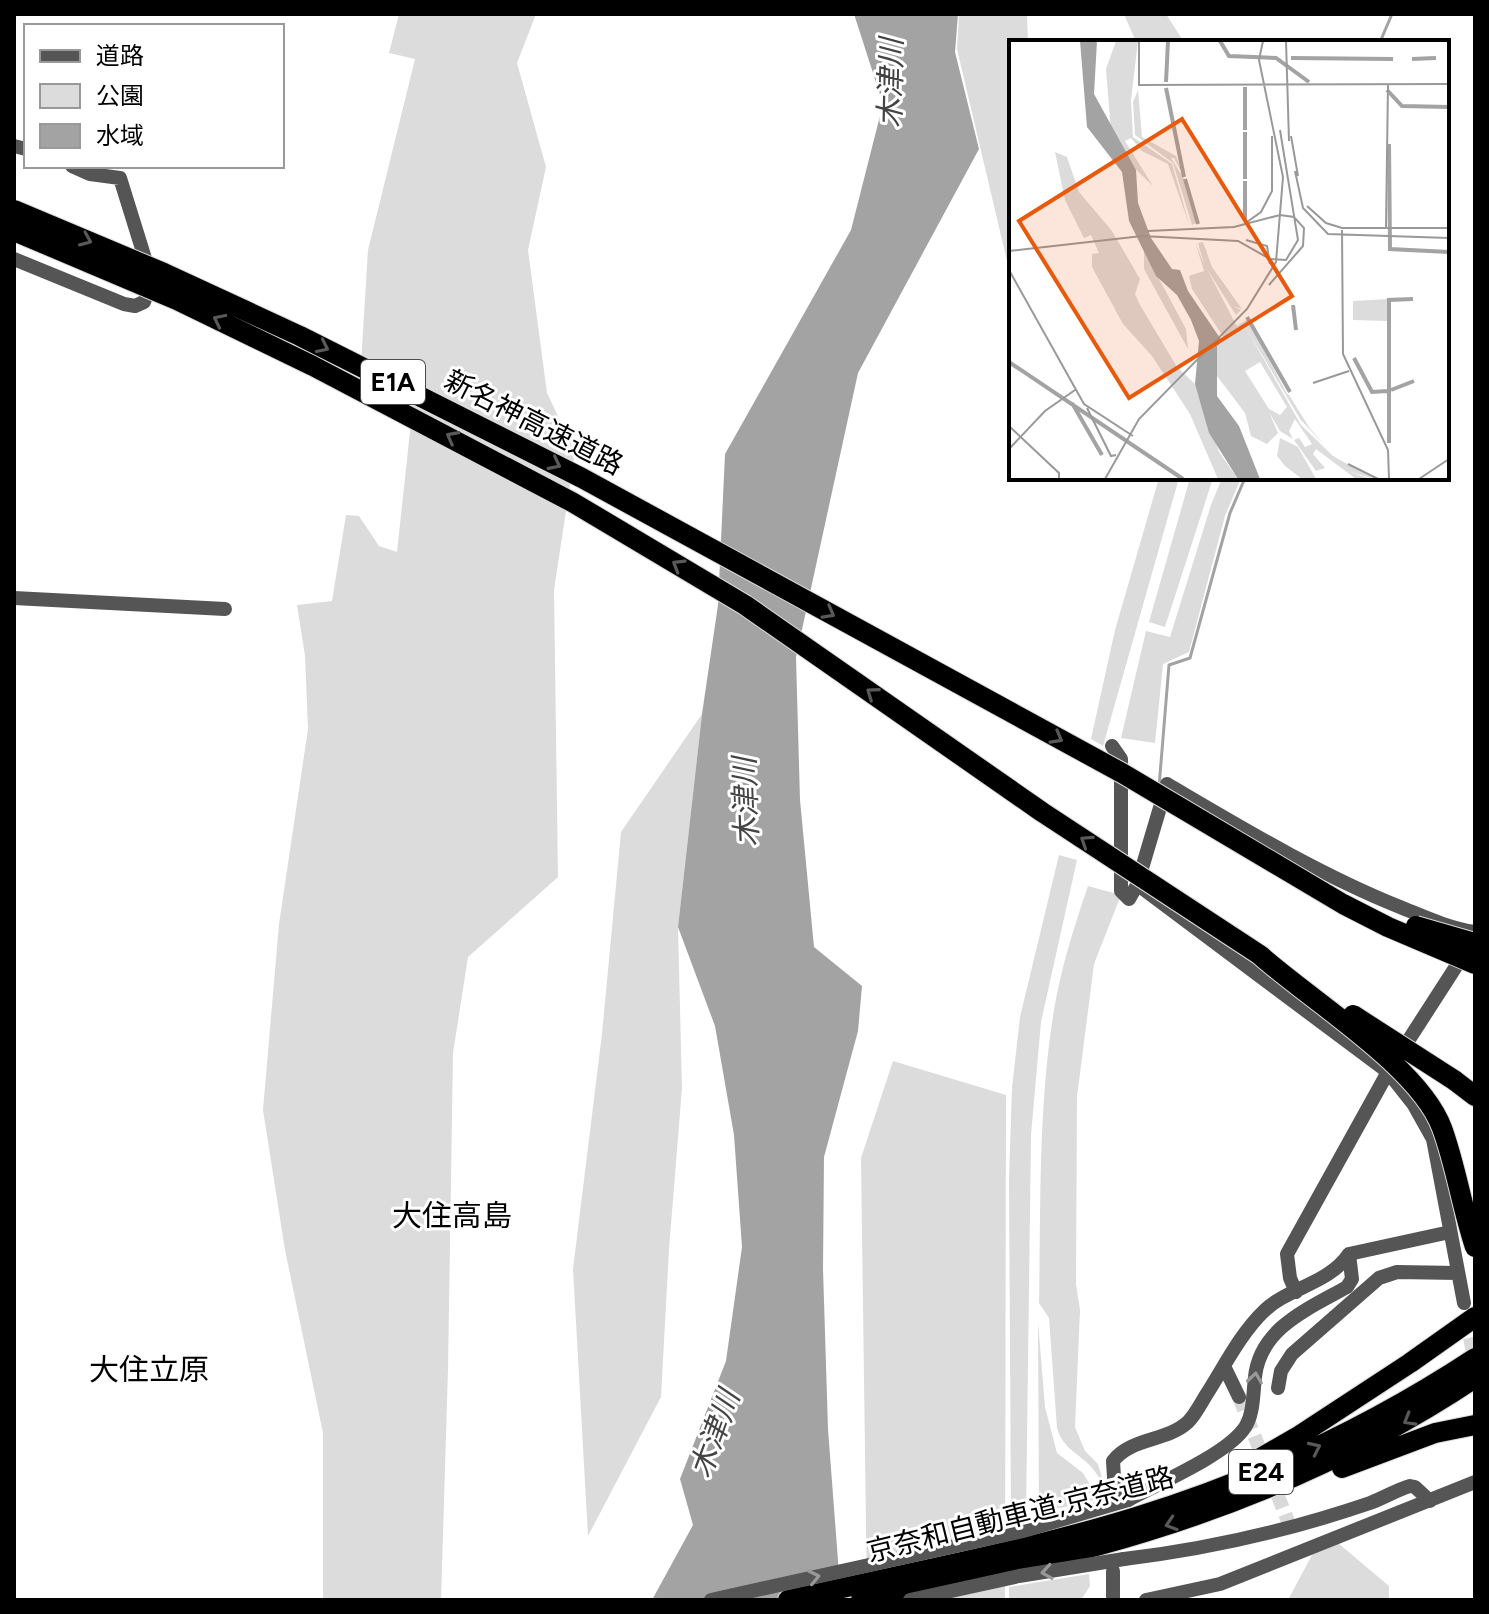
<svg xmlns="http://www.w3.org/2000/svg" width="1489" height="1614" font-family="Figtree,'Noto Sans JP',sans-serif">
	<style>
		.green { fill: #dcdcdc }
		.water { fill: #a3a3a3 }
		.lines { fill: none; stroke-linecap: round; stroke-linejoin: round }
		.stream { stroke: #a3a3a3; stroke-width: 3 }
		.minor-tunnel { stroke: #d9d9d9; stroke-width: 14; stroke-dasharray: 14 7; stroke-linecap: butt }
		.highway-casing { stroke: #dbdbdb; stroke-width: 22 }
		.minor { stroke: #555; stroke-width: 14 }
		.highway { stroke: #000; stroke-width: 20 }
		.highway-bridge-casing { stroke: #dbdbdb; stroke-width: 22; stroke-linecap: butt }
		.minor-bridge { stroke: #555; stroke-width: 14 }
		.highway-bridge { stroke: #000; stroke-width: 20 }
		.oneway { stroke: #595959 }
		.oneway2 { stroke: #999 }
		.labels { text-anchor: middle; stroke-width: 6; stroke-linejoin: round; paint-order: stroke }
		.shield { fill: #fff; stroke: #4c4c4c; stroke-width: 2 }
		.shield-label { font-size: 26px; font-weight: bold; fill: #000 }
		.street-label { font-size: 28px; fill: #000; stroke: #fff }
		.water-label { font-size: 30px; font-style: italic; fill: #444; stroke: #fff }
		.neighbourhood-label { font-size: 30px; fill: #000; stroke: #fff }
		.inset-river { fill: none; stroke: #a3a3a3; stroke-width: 4 }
		.inset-road { fill: none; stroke: #999; stroke-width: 2 }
		.view { fill: #e8590c; fill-opacity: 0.15; stroke: #e8590c; stroke-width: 4 }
		.inset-edge { fill: none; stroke: #000; stroke-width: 4 }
	</style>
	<rect width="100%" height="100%" fill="#fff"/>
	<path class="green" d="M 399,14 L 536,14 L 517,63 L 546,167 L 528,250 L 547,393 L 575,452 L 554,590 L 558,877 L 468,957 L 453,1053 L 448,1369 L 441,1600 L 323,1600 L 323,1433 L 285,1250 L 263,1110 L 279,924 L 308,729 L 305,656 L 297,605 L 332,601 L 346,515 L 359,516 L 379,546 L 397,552 L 415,385 L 360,380 L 368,250 L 415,59 L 389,53 Z
		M 959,14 L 1027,14 L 1028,42 L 1011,42 L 1011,278 L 957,49 Z
		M 1124,14 L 1166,14 L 1184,42 L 1136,42 Z
		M 1159,478 L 1179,478 L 1103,746 L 1091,739 L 1115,630 Z
		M 1190,478 L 1213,478 L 1165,627 L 1149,622 Z
		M 1222,478 L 1241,478 L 1225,516 L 1189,652 L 1163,664 L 1155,743 L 1121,738 L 1146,631 L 1170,637 L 1211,505 Z
		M 702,714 L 678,927 L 682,1088 L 669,1249 L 661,1397 L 588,1536 L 573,1269 L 602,1034 L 621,832 Z
		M 1059,855 L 1077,860 L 1041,1022 L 1031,1135 L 1026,1516 L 1011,1520 L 1009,1179 L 1012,1088 L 1020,1017 Z
		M 1088,886 L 1121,895 L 1094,964 L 1077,1097 L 1076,1284 L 1080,1310 L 1075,1427 L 1085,1451 L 1098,1464 L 1106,1492 C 1102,1484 1098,1474 1092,1468 C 1079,1453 1063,1449 1057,1428 L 1049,1318 L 1039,1303 C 1041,1206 1038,1107 1054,1010 C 1061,968 1074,927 1088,886 Z
		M 893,1061 L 1006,1095 L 1005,1600 L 867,1600 L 861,1158 Z
		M 1038,1322 L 1045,1407 L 1057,1453 L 1083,1473 L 1091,1486 L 1094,1500 L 1039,1513 Z
		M 1338,1543 L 1389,1586 L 1389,1600 L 1288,1600 L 1313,1553 Z
		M 1089,1574 L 1090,1586 L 1081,1600 L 1009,1600 L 1009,1587 Z"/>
	<path class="water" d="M 854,14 L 958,14 L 955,52 L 979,149 L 858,373 L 796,657 L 800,800 L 814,947 L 862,986 L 858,1031 L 824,1157 L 823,1269 L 828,1429 L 841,1600 L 652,1600 L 693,1525 L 680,1479 L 726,1361 L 742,1247 L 734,1135 L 715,1026 L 678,927 L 702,714 L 718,605 L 725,454 L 851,230 L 883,104 Z"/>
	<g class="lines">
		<path class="stream" d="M 1380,42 L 1392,14
			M 1159,787 L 1169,665 L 1190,658 L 1230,513 L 1245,478"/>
		<path class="minor-tunnel" d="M 1466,1317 L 1475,1363
			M 1239,1397 L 1293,1534"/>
		<g class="highway-casing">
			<path id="highway" d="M 1454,1080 L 1475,1096
				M 1243,1468 L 1297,1437 L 1410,1363 L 1475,1317
				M 1342,1468 L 1435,1433 L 1475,1425
				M 788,1600 C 903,1574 1022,1552 1136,1517 C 1256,1480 1370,1427 1475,1358
				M 861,1600 C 955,1578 1052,1561 1145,1532 C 1262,1496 1373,1446 1475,1378"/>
		</g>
		<path class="minor" d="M 14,146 L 26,149
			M 14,259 L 124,304 L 135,306 L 144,302 L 152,281 L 120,178 L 90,174 L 72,166
			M 14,598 L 225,609
			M 1112,746 L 1121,759 L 1121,891 L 1129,899 L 1137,885 L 1167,784 C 1242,828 1318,874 1400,907 C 1425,917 1448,928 1475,932
			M 1142,888 L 1388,1072 L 1287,1254 L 1290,1278 L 1296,1292
			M 1464,1303 L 1433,1139 L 1414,1105 L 1388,1072 L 1466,951
			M 1224,1366 L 1239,1397
			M 1278,1388 L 1281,1371 L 1292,1354 L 1379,1278 L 1397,1272 L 1458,1273
			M 1115,1494 L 1113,1461 C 1132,1437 1166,1442 1188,1422 C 1196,1414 1202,1401 1208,1392 C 1225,1365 1241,1333 1264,1311 C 1287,1288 1329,1284 1349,1254 L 1450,1232
			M 1128,1500 C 1159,1483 1223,1456 1243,1430 C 1254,1417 1253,1393 1255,1377 C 1260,1328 1308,1309 1347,1287 L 1352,1279 L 1349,1254
			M 1124,1559 C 1207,1549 1291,1530 1370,1503 C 1384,1498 1396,1490 1410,1486 L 1415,1487 L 1430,1501
			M 1113,1571 L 1113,1600
			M 1146,1600 L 1220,1584 L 1475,1482"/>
		<use href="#highway" class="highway"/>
		<g class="highway-bridge-casing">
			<path id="highway-bridge" d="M 14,210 L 164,273 L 300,336 L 582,478 L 1122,773 L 1343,904 L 1388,927 L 1475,964
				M 14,231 L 177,300 L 313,366 L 572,502 L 745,605 L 1042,812 L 1260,955 C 1310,1000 1419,1066 1442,1128 C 1456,1166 1462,1208 1475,1247
				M 1416,926 L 1475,943
				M 1353,1015 L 1454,1080"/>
		</g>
		<path class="minor-bridge" d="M 711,1600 L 1023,1531 L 1128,1500
			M 910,1600 L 1019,1576 L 1124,1559"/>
		<use href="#highway-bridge" class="highway-bridge"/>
	</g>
	<defs><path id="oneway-chevron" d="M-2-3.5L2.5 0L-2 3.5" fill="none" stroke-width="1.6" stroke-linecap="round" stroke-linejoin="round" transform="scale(2)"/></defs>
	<g class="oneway">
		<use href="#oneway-chevron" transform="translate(86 240) rotate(23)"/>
		<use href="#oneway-chevron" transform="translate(219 320) rotate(-154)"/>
		<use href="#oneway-chevron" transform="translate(323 347) rotate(26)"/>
		<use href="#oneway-chevron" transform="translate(452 437) rotate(-152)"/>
		<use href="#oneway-chevron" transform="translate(555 464) rotate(27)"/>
		<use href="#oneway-chevron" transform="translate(678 565) rotate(-149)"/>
		<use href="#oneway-chevron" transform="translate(829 613) rotate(29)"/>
		<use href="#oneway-chevron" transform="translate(872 693) rotate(-145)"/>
		<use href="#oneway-chevron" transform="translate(1057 738) rotate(29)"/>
		<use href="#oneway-chevron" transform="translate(1086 841) rotate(-147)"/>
		<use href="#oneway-chevron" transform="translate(1409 1420) rotate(150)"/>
		<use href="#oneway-chevron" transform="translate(1315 1448) rotate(-25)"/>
		<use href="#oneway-chevron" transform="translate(1171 1524) rotate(162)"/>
	</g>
	<g class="oneway2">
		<use href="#oneway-chevron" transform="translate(1255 1378) rotate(-82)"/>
		<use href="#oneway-chevron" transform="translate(1047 1572) rotate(171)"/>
		<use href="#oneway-chevron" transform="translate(814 1577) rotate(-12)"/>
	</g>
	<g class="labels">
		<g class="shield">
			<rect x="361" y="360" width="64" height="44" rx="6"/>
			<rect x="1229" y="1450" width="64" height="44" rx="6"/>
		</g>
		<g class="shield-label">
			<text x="393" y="391">E1A</text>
			<text x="1261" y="1481">E24</text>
		</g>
		<g class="street-label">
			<text transform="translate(534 422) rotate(27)" y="10">新名神高速道路</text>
			<text transform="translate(1020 1514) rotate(-14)" y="10">京奈和自動車道;京奈道路</text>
		</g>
		<g class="water-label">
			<text transform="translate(891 83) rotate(-89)" y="10">木津川</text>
			<text transform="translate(746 802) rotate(-92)" y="10">木津川</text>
			<text transform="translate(715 1434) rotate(-70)" y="10">木津川</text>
		</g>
		<g class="neighbourhood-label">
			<text x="452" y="1226">大住高島</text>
			<text x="149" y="1380">大住立原</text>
		</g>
	</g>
	<g transform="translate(1009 40)">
		<rect width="440" height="440" fill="#fff"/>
		<path d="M 107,1 L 129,1 L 122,60 L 124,97 L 163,124 L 181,187 L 159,124 L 133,111 L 122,98 L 116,101 L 144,146 L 118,121 L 102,91 L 97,29 ZM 129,50 L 133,97 L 167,116 L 174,135 L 165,118 L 162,118 L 175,139 L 187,183 L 183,185 L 164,123 L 126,95 L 124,62 ZM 46,112 L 58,117 L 70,152 L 103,191 L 131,239 L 126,254 L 131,265 L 168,327 L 186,344 L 210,412 L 229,439 L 209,439 L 181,374 L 143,316 L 114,284 L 83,227 L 83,214 L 90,213 L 82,195 L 75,198 L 56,160 ZM 186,201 L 196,227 L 189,203 L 194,202 L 203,227 L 233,269 L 224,266 L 232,270 L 227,275 L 198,229 L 224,279 L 228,286 L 239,279 L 278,354 L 280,355 L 300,387 L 316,406 L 291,379 L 236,286 L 292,385 L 324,416 L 365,439 L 339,431 L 361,439 L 347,439 L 307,409 L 304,414 L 316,428 L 307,431 L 285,400 L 290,398 L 296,407 L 303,404 L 286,379 L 280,391 L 284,399 L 271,391 L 260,372 L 269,393 L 258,404 L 242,396 L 236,373 L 208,336 L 208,306 L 215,298 L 183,249 L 180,236 L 195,231 ZM 251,322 L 278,367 L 271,375 L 260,369 L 236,331 ZM 135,211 L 177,289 L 179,309 L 135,229 ZM 379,259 L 379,281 L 344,280 L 344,261 ZM 271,398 L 289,407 L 307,439 L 293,439 L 276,426 L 268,416 Z" fill="#dcdcdc" fill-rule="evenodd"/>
		<path d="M 71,1 L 88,1 L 85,54 L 127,130 L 129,163 L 142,198 L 163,229 L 171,230 L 179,251 L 213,301 L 208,306 L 208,356 L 230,386 L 251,439 L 229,439 L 200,393 L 186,344 L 190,301 L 182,280 L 168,255 L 147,236 L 120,181 L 113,132 L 78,87 Z" fill="#a3a3a3"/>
		<path class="inset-river" d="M 211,1 L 220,16 L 267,18 L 300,42M 282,18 L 384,19M 403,19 L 427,18M 157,42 L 159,1M 236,47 L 236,90M 157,48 L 175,137M 378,50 L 393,66 L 440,67M 380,104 L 381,209 L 440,212M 176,139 L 189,184M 236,139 L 236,92M 236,179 L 236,141M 284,265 L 287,290M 238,277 L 281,352M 345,318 L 363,352 L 379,351M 0,322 L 174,439M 382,350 L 405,341M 63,363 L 93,415M 380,403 L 380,260 L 404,259"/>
		<path class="inset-road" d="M 130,1 L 130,45 L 440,44M 277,1 L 280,101M 282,96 L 289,136M 286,131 L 294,168 L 319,194 L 440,198M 298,166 L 317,183 L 333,188 L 440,188M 238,182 L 252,172 L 263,151 L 263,96M 377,187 L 379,44M 333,190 L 334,314 L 379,410 L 380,439M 139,191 L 225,187 L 271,175 L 285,177 L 295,188 L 294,206 L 260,245M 237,200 L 258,206 L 261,224M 0,211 L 133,196 L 229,201 L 261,219 L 277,220 L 289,200 L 271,90M 0,230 L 75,364 L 124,396M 304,343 L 340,331M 78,368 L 102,416 L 107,415M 0,386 L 50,433 L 50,439M 0,409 L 36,371 L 66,350M 339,424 L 369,439M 96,439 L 130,379 L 238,269 L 267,222 L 274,137 L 250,20 L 254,1M 410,439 L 440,419"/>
		<path class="view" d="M 173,79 L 283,256 L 120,358 L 10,181 Z"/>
		<rect width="440" height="440" class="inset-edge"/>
	</g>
	<rect width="1489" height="1614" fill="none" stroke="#000000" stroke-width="32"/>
	<rect x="24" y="24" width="260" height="144" fill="#ffffff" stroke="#999999" stroke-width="2"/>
	<rect x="40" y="50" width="40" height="12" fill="#555555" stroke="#999999" stroke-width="2"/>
	<text x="96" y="64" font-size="24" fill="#000000">道路</text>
	<rect x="40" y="84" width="40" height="24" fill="#dcdcdc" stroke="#999999" stroke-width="2"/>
	<text x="96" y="104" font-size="24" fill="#000000">公園</text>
	<rect x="40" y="124" width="40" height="24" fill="#a3a3a3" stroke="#999999" stroke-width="2"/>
	<text x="96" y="144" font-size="24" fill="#000000">水域</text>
</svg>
